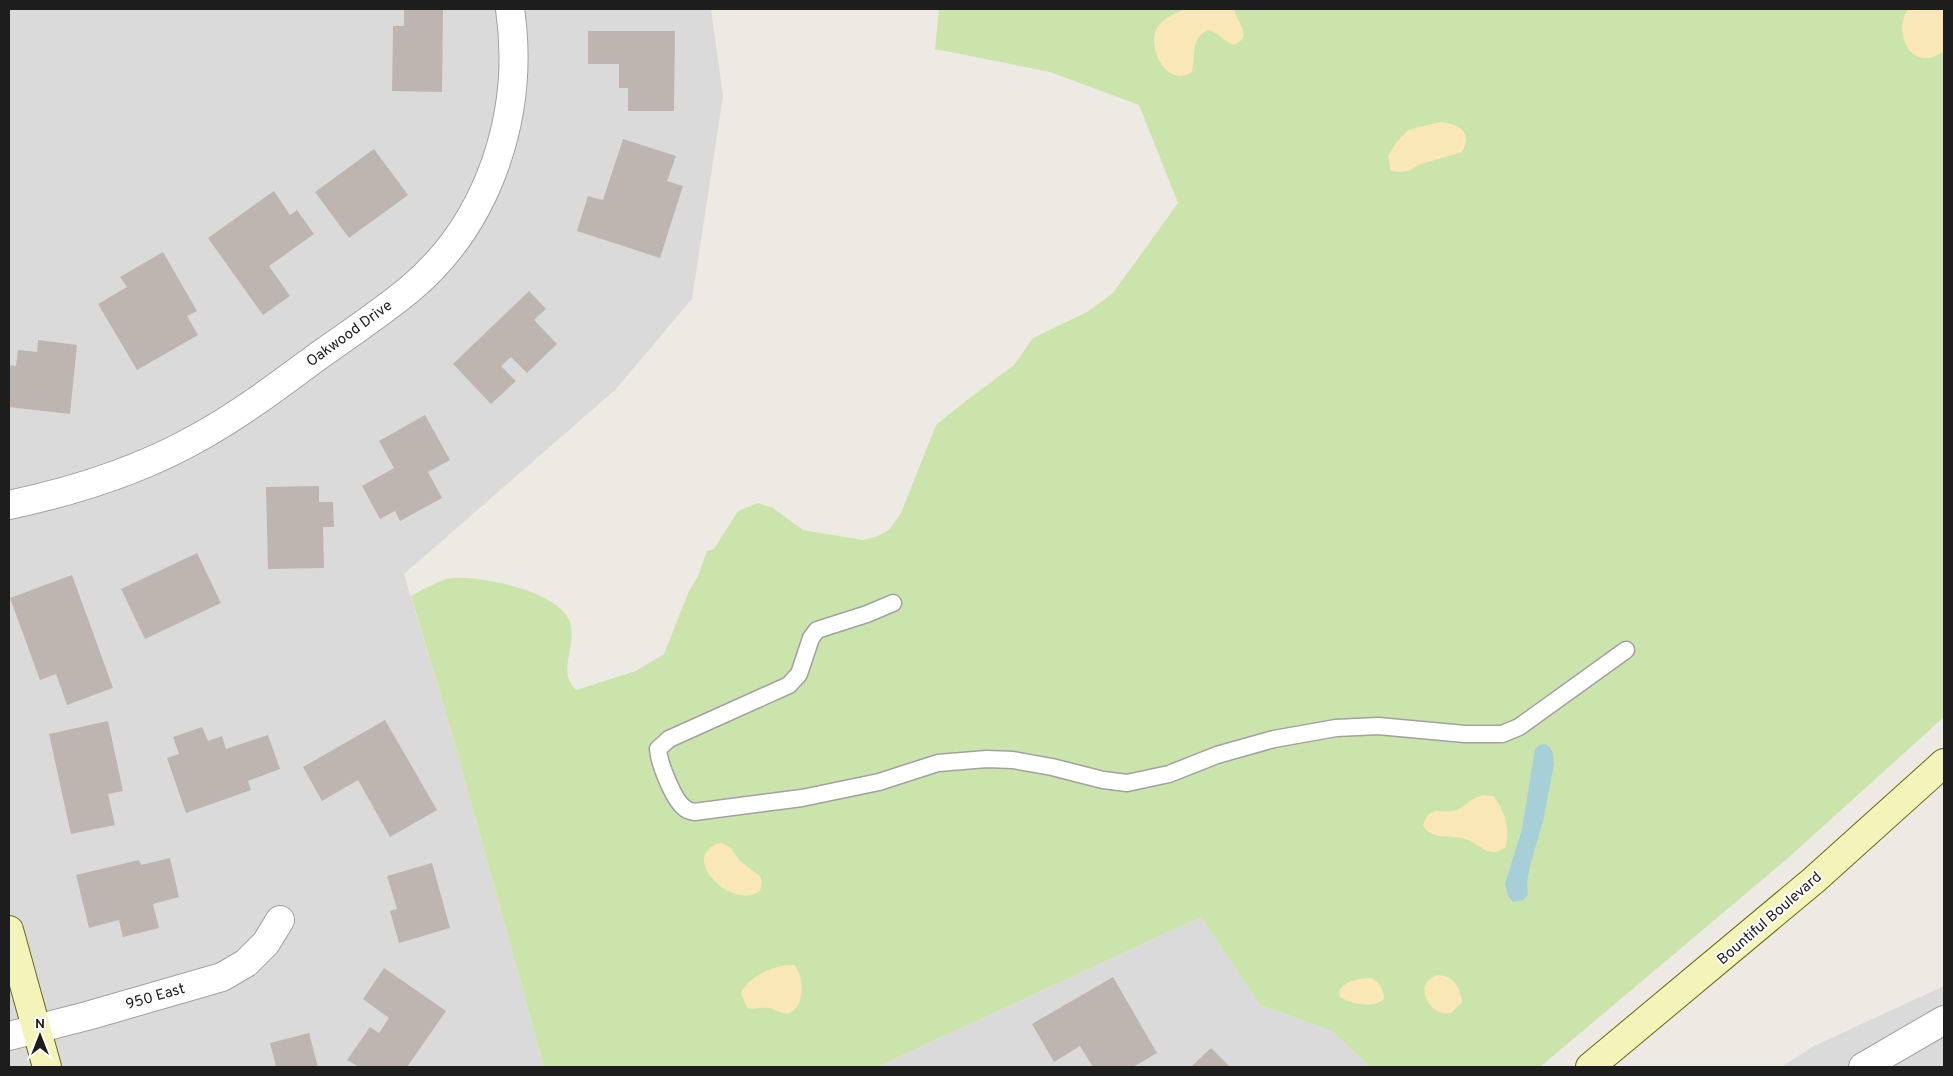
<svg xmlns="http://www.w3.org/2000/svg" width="1953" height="1076" font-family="Overpass,sans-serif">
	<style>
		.residential { fill: #dbdada }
		.grass { fill: #cbe4ac }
		.sand { fill: #f9e8b5 }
		.water { fill: #a7cfd8 }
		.building { fill: #beb5b0 }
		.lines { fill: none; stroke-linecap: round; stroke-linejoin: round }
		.lane-casing { stroke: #a1a1a1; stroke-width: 19 }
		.street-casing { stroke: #a1a1a1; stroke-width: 30 }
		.secondary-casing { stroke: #666b0c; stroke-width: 30 }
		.lane { stroke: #fff; stroke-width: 16 }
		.street { stroke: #fff; stroke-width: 28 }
		.secondary { stroke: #f4f4ba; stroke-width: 28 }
		.labels { text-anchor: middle; stroke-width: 4; stroke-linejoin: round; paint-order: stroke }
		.street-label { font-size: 15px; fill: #1d1d1d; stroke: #fff }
	</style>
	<rect width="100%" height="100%" fill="#edeae3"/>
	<path class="residential" d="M 9,9 L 711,9 L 723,96 L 692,299 L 615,390 L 404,574 L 451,730 L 544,1067 L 9,1067 Z
		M 1201,917 L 1260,1005 L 1332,1031 L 1370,1067 L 877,1067 Z
		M 1944,986 L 1944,1067 L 1781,1067 L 1814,1046 Z"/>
	<path class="grass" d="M 939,9 L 1944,9 L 1944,717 L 1788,858 L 1540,1067 L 1370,1067 L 1332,1031 L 1260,1005 L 1201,917 L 877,1067 L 544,1067 L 451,730 L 411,596 C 421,591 442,578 453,578 C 482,576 559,591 570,622 C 578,645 556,672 576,690 L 636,671 L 664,654 L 689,591 L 698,576 L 707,551 L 714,549 L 738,511 L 758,503 L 773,508 L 803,530 L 863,540 L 878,536 L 890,529 L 901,513 L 936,425 L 967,400 L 1014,365 L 1033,338 L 1087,312 L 1113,293 L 1178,203 L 1139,105 L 1050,72 L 935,49 Z"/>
	<path class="sand" d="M 1186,9 L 1234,9 C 1236,22 1255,37 1233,45 C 1224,41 1219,33 1208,30 C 1190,38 1196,55 1192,72 C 1168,89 1146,48 1157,28 C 1163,18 1176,13 1186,9 Z
		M 1909,9 L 1944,9 L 1944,51 C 1908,77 1892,25 1909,9 Z
		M 1440,122 C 1458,124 1474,131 1462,152 L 1421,164 L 1408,171 L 1400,172 L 1391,171 L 1388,156 L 1396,143 L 1408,130 Z
		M 1483,795 L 1493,796 C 1505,810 1511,831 1505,848 C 1489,859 1480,844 1465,839 C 1451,834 1430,841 1423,825 C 1430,802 1445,816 1459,809 C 1469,803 1471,798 1483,795 Z
		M 720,843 L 730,847 L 740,861 L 760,876 L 762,881 L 760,891 C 731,912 677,855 720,843 Z
		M 786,965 L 794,965 C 804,975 806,1007 789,1013 C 782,1015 777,1010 770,1008 C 762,1007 755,1010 747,1008 L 741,993 C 749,977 769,968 786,965 Z
		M 1437,975 C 1454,976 1460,986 1462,1002 L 1451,1013 C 1448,1013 1443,1014 1439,1012 C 1429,1008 1420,992 1427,982 C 1429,979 1434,977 1437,975 Z
		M 1370,978 C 1380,981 1384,990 1384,999 C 1374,1009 1351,1004 1340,997 L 1339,990 C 1348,980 1357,979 1370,978 Z"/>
	<path class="water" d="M 1545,744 L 1550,747 L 1553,754 L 1554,765 L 1543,821 L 1530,866 L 1527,882 L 1528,895 L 1523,900 L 1513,902 L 1508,896 L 1505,884 L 1522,829 L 1535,749 L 1539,745 Z"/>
	<path class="building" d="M 404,9 L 443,9 L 442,92 L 392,91 L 393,26 L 404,26 Z
		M 588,31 L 675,31 L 674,111 L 628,111 L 628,88 L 619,88 L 619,64 L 588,64 Z
		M 623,139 L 676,156 L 667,181 L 683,186 L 660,258 L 577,231 L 588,196 L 603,200 Z
		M 374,149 L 408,195 L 349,238 L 315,192 Z
		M 274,191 L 290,215 L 297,210 L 314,234 L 269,266 L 290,296 L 263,315 L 208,238 Z
		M 163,252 L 197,311 L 187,316 L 198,335 L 137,370 L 98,304 L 127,287 L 120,277 Z
		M 529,291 L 546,309 L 534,320 L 557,344 L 527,373 L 511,357 L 501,366 L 516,381 L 491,404 L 453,364 Z
		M 38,340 L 77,345 L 70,414 L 9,407 L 9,365 L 16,366 L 18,350 L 37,352 Z
		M 425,415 L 450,460 L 428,472 L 442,498 L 400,521 L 395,511 L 380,519 L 362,486 L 394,468 L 379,441 Z
		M 319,486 L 319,502 L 333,502 L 334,527 L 323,527 L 324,568 L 268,569 L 266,487 Z
		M 197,553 L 221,603 L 145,639 L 121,589 Z
		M 72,575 L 113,688 L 67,705 L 56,674 L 40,680 L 10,598 Z
		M 385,720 L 437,810 L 390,837 L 358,780 L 322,801 L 303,767 Z
		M 108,721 L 123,791 L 108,794 L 115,825 L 71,834 L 49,734 Z
		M 202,727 L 208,741 L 222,736 L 226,749 L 268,735 L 280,769 L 248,781 L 251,790 L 186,813 L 167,758 L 179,754 L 173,737 Z
		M 170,858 L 179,897 L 153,904 L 159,928 L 123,937 L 119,920 L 89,928 L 76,875 L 139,860 L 141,865 Z
		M 432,863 L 450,928 L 399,943 L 390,911 L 397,909 L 387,876 Z
		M 384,968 L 446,1011 L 407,1067 L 359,1067 L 347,1060 L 370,1027 L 379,1033 L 389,1018 L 363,999 Z
		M 1113,977 L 1157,1053 L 1133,1067 L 1093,1067 L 1080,1046 L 1054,1062 L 1032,1024 Z
		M 309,1033 L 318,1067 L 276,1067 L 270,1043 Z
		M 1211,1048 L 1230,1067 L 1191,1067 Z"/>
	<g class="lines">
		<g class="lane-casing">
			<path id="lane" d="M 893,603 L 867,614 L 817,630 L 811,638 L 799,674 L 789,685 L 669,739 L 658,749 C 659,763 674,802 686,809 C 689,811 691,811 694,812 L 802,798 L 879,782 L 938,763 L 987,759 L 1013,760 L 1052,767 L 1103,780 L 1127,783 L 1169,774 L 1217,755 L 1274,739 L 1336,728 L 1378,726 L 1465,734 L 1502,734 L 1519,727 L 1626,650"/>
		</g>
		<g class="street-casing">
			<path id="street" d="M 9,505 C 75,491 142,470 201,436 C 242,413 279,385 317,357 C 348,335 381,313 410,289 C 491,221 525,111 510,9
				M 9,1036 L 87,1016 L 222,977 L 246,963 L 266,943 L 280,920
				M 1863,1067 L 1944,1020"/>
		</g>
		<g class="secondary-casing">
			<path id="secondary" d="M 9,930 L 47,1067
				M 1590,1067 L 1814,880 L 1944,763"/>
		</g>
		<use href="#lane" class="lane"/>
		<use href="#street" class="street"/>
		<use href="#secondary" class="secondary"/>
	</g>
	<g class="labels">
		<g class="street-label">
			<text transform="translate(349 333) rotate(-36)" y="5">Oakwood Drive</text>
			<text transform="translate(1769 918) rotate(-41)" y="5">Bountiful Boulevard</text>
			<text transform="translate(155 996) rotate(-16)" y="5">950 East</text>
		</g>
	</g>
	<rect width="1953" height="1076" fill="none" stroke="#1d1d1d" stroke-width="20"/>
	<g transform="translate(40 1036)" stroke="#ffffff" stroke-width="4" paint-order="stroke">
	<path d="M0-4L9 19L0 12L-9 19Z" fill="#1d1d1d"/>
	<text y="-8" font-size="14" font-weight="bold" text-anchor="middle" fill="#1d1d1d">N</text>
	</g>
</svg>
